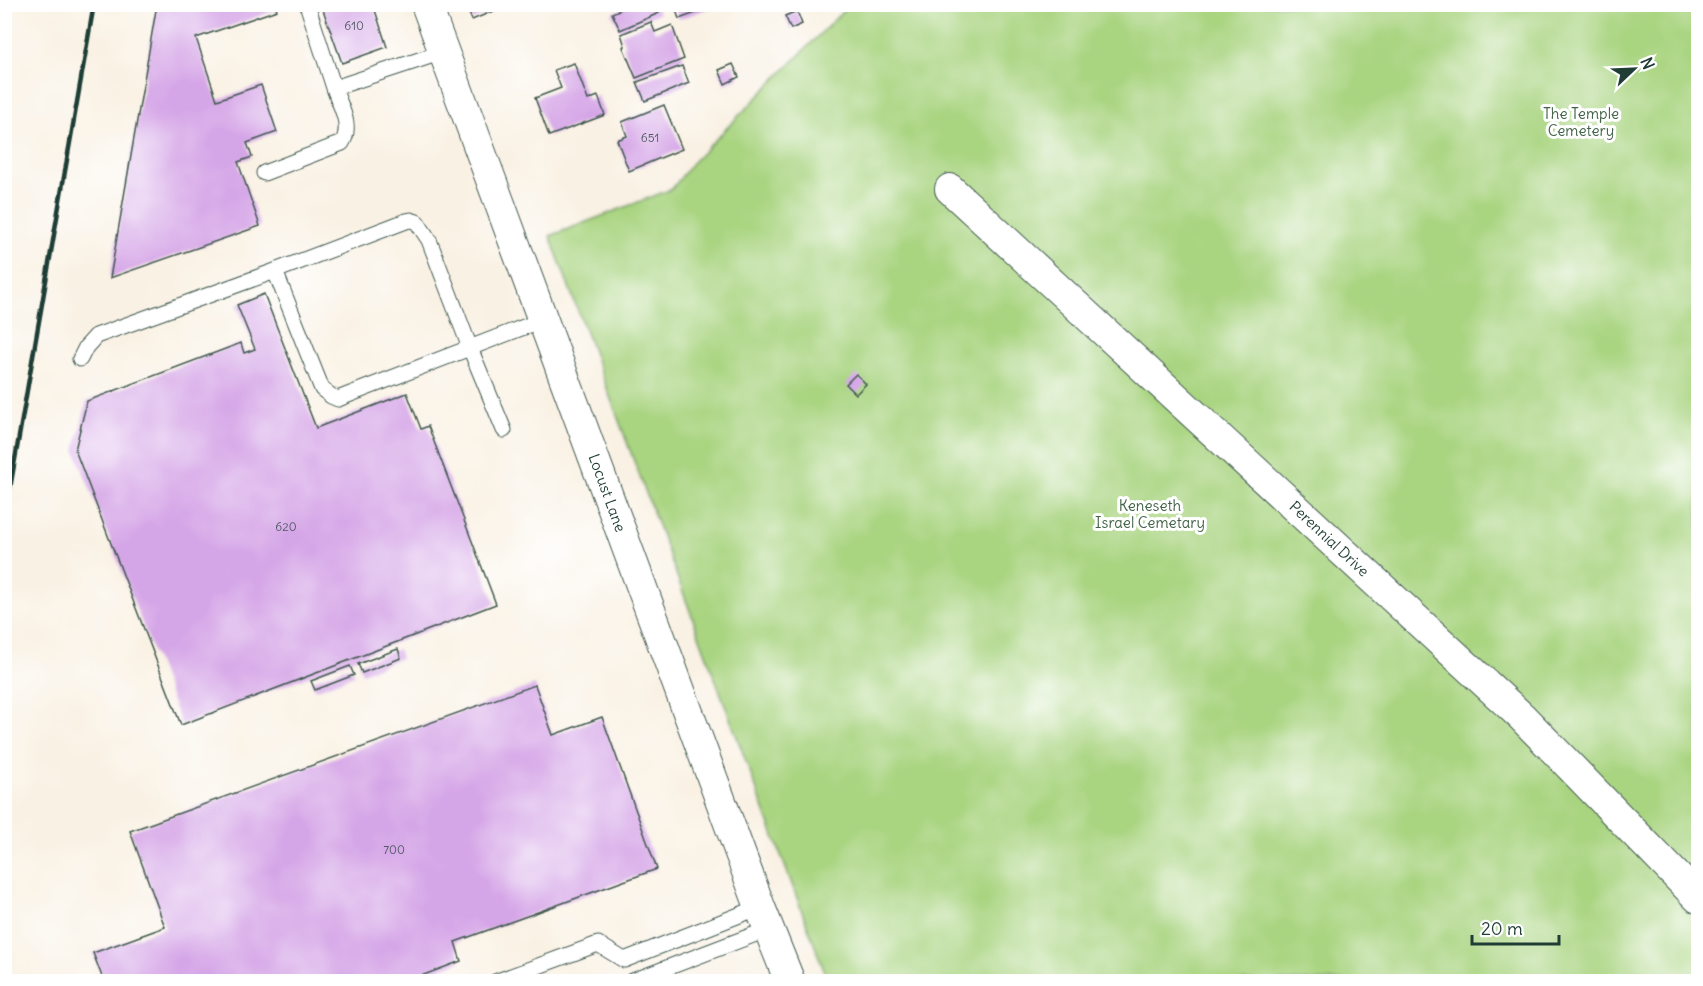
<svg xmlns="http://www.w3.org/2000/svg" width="1703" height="986" font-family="Delius,sans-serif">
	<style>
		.green { fill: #a9d480; stroke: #64885a; stroke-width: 1.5 }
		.building { fill: #d5a6e7 }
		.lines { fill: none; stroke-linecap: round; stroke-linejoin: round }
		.lane-casing { stroke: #40584e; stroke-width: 17 }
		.street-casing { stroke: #40584e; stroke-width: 32 }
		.lane { stroke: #fff; stroke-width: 15 }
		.street { stroke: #fff; stroke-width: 30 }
		.rail { stroke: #1f3d34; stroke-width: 4.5 }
		.labels { text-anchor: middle; stroke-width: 6; stroke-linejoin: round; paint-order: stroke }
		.number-label { font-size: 12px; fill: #4c5761 }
		.park-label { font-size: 15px; fill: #426347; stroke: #fff }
		.street-label { font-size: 15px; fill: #1f3d34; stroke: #fff }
	</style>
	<rect width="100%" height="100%" fill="#fff"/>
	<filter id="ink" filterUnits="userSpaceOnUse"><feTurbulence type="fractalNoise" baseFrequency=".0167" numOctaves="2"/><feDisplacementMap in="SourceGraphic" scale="12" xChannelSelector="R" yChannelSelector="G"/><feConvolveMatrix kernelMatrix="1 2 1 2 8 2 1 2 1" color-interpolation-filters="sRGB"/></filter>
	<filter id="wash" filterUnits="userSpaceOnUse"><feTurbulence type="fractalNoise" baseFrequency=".008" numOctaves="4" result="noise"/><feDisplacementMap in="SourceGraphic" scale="24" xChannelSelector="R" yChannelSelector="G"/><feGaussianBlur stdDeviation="1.35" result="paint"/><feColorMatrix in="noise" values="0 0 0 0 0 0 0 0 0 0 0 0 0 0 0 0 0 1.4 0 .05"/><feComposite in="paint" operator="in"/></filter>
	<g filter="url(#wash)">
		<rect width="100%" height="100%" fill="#f9f1e3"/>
		<path class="green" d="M 849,5 L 1698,5 L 1698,981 L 828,981 L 550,236 L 672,189 L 692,163 Z"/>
		<g id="blocks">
			<path class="building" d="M 157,4 L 275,4 L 277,10 L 196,38 L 217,100 L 261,85 L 277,132 L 247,143 L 252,157 L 238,162 L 260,226 L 110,278 Z
				M 321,4 L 373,4 L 387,47 L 342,63 Z
				M 465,4 L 508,4 L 508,5 L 472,20 Z
				M 632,4 L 655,4 L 659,13 L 620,30 L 612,13 Z
				M 674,4 L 714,4 L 715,6 L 679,19 Z
				M 797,11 L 802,24 L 791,29 L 785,16 Z
				M 651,22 L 655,32 L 672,25 L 684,59 L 636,78 L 623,47 L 625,46 L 621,34 Z
				M 574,63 L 588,100 L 598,96 L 605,115 L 549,136 L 535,98 L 561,88 L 554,70 Z
				M 733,64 L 739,77 L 725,84 L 719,70 Z
				M 682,66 L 689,83 L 645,101 L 637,82 Z
				M 664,105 L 682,149 L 629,171 L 617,140 L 627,136 L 622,122 Z
				M 264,294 L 316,428 L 407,393 L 421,429 L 428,426 L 496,604 L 181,725 L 75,450 L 87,401 L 241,343 L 244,353 L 255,349 L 237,305 Z
				M 856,374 L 866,384 L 856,394 L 846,384 Z
				M 398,649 L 401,658 L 362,673 L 358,664 Z
				M 350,666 L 354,675 L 315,690 L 311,681 Z
				M 535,685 L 553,735 L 602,717 L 657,869 L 455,942 L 461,961 L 405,982 L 104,982 L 93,953 L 165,927 L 130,831 Z"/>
		</g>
	</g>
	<g filter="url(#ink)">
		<use href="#blocks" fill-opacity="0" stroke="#40584e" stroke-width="1.5"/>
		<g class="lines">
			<g class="lane-casing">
				<path id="lane" d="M 307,4 L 334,88 L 443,52
					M 264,173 L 342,143 C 353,126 340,106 334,88
					M 80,359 L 86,347 L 96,336 L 275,271
					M 504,430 L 470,348 L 429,240 L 417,222 L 411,220 L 406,221 L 275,271 L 322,389 L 331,396 L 338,399 L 348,395 L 542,320
					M 495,982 L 598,944 L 624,960 L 760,907
					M 630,982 L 769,929"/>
			</g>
			<g class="street-casing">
				<path id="street" d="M 426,4 L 760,907 L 790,982
					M 950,189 L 1522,717 L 1698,898"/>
			</g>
			<use href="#lane" class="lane"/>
			<use href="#street" class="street"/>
			<path class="rail" d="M 4,523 L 94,4"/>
		</g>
	</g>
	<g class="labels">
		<g class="number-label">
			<text x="354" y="30">610</text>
			<text x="650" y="142">651</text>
			<text x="286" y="531">620</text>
			<text x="394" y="854">700</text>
		</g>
		<g class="park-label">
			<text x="1581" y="119">The Temple<tspan x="1581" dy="17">Cemetery</tspan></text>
			<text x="1150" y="511">Keneseth<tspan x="1150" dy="17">Israel Cemetary</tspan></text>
		</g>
		<g class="street-label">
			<text transform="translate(607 493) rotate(70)" y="5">Locust Lane</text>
			<text transform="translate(1329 539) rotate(43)" y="5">Perennial Drive</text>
		</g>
	</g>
	<rect width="1703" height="986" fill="none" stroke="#fff" stroke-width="24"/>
	<g transform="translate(1634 69) rotate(67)" stroke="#ffffff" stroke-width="4.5" paint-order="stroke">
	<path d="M0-4.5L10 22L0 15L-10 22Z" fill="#1f3d34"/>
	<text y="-9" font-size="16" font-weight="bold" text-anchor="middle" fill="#1f3d34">N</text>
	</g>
	<path d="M1472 935v9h87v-9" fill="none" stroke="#1f3d34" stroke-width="3"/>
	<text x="1481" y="935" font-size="18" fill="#1f3d34" stroke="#ffffff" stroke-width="4.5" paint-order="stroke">20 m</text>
</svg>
